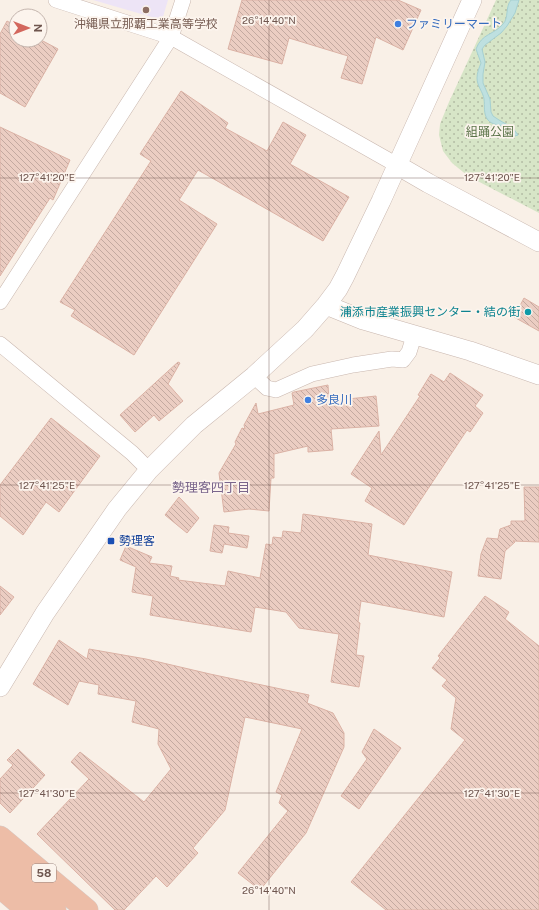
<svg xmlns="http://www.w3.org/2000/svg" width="539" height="910" font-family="'Public Sans','Noto Sans JP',sans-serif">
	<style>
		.education { fill: #ede4f6 }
		.grass { fill: url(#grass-dots) }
		.water { fill: #bee0e0; stroke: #a6d0d1 }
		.building { fill: url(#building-back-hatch); stroke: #dbb2a5 }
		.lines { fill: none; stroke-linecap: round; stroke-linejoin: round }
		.minor-casing { stroke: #c9b7af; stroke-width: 16 }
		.tertiary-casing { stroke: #c9b7af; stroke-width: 20 }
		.trunk-casing { stroke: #d4ccca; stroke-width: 23 }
		.minor { stroke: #fff; stroke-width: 15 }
		.tertiary { stroke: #fff; stroke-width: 19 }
		.trunk { stroke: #edbda7; stroke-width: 22 }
		.ticks { fill: none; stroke: #6f564f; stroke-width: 1; stroke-opacity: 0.45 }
		.education-dot { fill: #8d6e63; stroke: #fcf4ed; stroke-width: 1.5 }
		.shop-dot { fill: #3f7fe0; stroke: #fcf4ed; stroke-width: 1.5 }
		.culture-dot { fill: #0f9aa8; stroke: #fcf4ed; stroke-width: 1.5 }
		.transit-dot { fill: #1a4fb4; stroke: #fcf4ed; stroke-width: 1.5 }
		.labels { text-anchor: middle; stroke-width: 3.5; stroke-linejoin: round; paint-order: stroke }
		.shield { fill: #fcf4ed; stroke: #99857e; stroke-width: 1 }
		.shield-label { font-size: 11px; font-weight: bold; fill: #6f564f }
		.education-label { font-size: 12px; fill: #785e54; stroke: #fcf4ed }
		.shop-label { font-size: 12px; fill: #366cbe; stroke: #fcf4ed; text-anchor: start }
		.park-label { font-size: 12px; fill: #5b7449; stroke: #fcf4ed }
		.culture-label { font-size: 12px; fill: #0d838f; stroke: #fcf4ed; text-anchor: end }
		.transit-label { font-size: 12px; fill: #164399; stroke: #fcf4ed; text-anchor: start }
		.neighbourhood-label { font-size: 13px; fill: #7a668c; stroke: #fcf4ed }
		.ticks-label { font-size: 10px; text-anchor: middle; fill: #6f564f; stroke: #fcf4ed; stroke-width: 3.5; stroke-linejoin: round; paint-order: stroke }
	</style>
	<defs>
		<pattern id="grass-dots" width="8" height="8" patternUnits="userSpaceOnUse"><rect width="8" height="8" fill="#d7e5c7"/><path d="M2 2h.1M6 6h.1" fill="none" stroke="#b3bca4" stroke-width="1.8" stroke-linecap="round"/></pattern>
		<pattern id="building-back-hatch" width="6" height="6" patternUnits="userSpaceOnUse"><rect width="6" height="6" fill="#ebcdc2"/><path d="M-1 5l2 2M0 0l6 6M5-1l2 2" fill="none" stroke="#c3a9a0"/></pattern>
	</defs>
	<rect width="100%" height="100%" fill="#f9f0e7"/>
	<path class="education" d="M 93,0 L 168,0 L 162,20 Z"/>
	<path class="grass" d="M 496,0 L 539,0 L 539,213 L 468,176 L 452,163 L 443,151 L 439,135 L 440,124 L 449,102 Z"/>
	<path class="water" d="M 511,0 L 519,0 L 515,13 L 507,26 L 501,33 L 485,45 L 482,49 L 485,62 L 483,74 L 483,83 L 490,99 L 491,112 L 493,116 L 499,120 L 513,128 L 518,135 L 512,137 L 509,136 C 504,121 495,128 488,120 C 483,114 485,106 484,99 C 483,92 477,86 477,78 C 477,73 479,68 481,63 L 476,49 C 482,33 494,35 503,24 C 509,18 505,7 511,0 Z"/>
	<path class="building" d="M 242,0 L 398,0 L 421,10 L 403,50 L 376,37 L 362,84 L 341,78 L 348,56 L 289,38 L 282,64 L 228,49 Z
		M 7,21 L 16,26 L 16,40 L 41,40 L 58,49 L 25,107 L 0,93 L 0,34 Z
		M 181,91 L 228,123 L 225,128 L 267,151 L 283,122 L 306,135 L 290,164 L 349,197 L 323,241 L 198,170 L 179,200 L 217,224 L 134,355 L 71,316 L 75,310 L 60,302 L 151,161 L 140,154 Z
		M 0,127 L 70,160 L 53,200 L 50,198 L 0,276 Z
		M 524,298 L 539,307 L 539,331 L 514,317 Z
		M 178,362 L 180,363 L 168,384 L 183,401 L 159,421 L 154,415 L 135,432 L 120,415 Z
		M 450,373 L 483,395 L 475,406 L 483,413 L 470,432 L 467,430 L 404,525 L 365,501 L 372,488 L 351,474 L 379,431 L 381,455 L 420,396 L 418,395 L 431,374 L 444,382 Z
		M 328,385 L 329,401 L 376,396 L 379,426 L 331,429 L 333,450 L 308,452 L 308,446 L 274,454 L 274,478 L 271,478 L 269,511 L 249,509 L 224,512 L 219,473 L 236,444 L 235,442 L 242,428 L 245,429 L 244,425 L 256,403 L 258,414 L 294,405 L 292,393 L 294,392 Z
		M 51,418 L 100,456 L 59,512 L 46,502 L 23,535 L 0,516 L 0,485 Z
		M 524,487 L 539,487 L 539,542 L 513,541 L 515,542 L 505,551 L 501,579 L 478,576 L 481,554 L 487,538 L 498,539 L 500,529 L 511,525 L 511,521 L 525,521 Z
		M 179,497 L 199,518 L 187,533 L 165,515 Z
		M 303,514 L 372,524 L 368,555 L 452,572 L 444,617 L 361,601 L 358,622 L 360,623 L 356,655 L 364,656 L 359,687 L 331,682 L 339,634 L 299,628 L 286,612 L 255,607 L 251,632 L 150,615 L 153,596 L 132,592 L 136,567 L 120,560 L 126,546 L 152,557 L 149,563 L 172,566 L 170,576 L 179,578 L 178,580 L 225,586 L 228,571 L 260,578 L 266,544 L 272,545 L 273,537 L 282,538 L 283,531 L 301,533 Z
		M 214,525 L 229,527 L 228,533 L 249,536 L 247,548 L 224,544 L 222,553 L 210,551 Z
		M 0,586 L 14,597 L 0,615 Z
		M 485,596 L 509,612 L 505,619 L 539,646 L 539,910 L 386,910 L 351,882 L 465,740 L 451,729 L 456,698 L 442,686 L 447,680 L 432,668 L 440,658 L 438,656 Z
		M 59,640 L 87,659 L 89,649 L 146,659 L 210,674 L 309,695 L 307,703 L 333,713 L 344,733 L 344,747 L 306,833 L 260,890 L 238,873 L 288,811 L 279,803 L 282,795 L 276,792 L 302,729 L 245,717 L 225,810 L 193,848 L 198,853 L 167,887 L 156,876 L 124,910 L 115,910 L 37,834 L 89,779 L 71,762 L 80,752 L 144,802 L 171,769 L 158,744 L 159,729 L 132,722 L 136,701 L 98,694 L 99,685 L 79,681 L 68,705 L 33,684 Z
		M 374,729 L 401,748 L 359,809 L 341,796 L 367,759 L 362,752 Z
		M 18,749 L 45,775 L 10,813 L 0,803 L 0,779 L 13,765 L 7,760 Z"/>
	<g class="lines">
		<g class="minor-casing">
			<path id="minor" d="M 56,0 L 171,37 L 397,165
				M 0,302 L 171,37 L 183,0
				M 0,344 L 132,453 L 149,470
				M 254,376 L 267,388 L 276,390 L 312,374 L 353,365 L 392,359 L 403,360 L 409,352 L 414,336"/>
		</g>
		<g class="tertiary-casing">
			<path id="tertiary" d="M 397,165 L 428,183 L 539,242
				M 326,305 L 363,320 L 470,351 L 539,375
				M 0,687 L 45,613 L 117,509 L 149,470 L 194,425 L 254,376 L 305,329 L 326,305 L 338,289 L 345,276 L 381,201 L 472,0"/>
		</g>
		<g class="trunk-casing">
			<path id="trunk" d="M 0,837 L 87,910
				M 0,861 L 55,910
				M 0,887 L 27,910"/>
		</g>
		<use href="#minor" class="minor"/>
		<use href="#tertiary" class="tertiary"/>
		<use href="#trunk" class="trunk"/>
	</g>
	<path class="ticks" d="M 269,0 L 269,910M 0,178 L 539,178M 0,485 L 539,485M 0,793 L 539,793"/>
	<circle class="education-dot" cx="146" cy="10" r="4"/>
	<g class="shop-dot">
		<circle cx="398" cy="24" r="4"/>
		<circle cx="308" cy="400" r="4"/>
	</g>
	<circle class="culture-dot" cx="528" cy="312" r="4"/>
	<rect class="transit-dot" x="107" y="537" width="8" height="8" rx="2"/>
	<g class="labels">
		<rect class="shield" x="32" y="864" width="24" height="18" rx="3"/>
		<g class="shield-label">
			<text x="44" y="877">58</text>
		</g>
		<g class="education-label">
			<text x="146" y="28">沖縄県立那覇工業高等学校</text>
		</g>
		<g class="shop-label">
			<text x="406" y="28">ファミリーマート</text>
			<text x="316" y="404">多良川</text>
		</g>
		<g class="park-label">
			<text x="490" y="136">組踊公園</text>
		</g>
		<g class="culture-label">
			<text x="520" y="316">浦添市産業振興センター・結の街</text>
		</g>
		<g class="transit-label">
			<text x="119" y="545">勢理客</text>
		</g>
		<g class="neighbourhood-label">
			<text x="211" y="492">勢理客四丁目</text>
		</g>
	</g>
	<g class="ticks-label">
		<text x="269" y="24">26°14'40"N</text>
		<text x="492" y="181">127°41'20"E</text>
		<text x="47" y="181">127°41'20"E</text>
		<text x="47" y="489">127°41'25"E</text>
		<text x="492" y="489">127°41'25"E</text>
		<text x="492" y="797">127°41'30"E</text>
		<text x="47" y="797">127°41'30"E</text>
		<text x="269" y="894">26°14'40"N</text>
	</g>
	<g transform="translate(28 28) rotate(90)"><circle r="19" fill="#fcf4ed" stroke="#c4b5ae"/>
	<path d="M0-3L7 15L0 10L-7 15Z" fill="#d3675d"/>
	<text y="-6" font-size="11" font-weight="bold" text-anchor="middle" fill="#6f564f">N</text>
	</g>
</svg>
